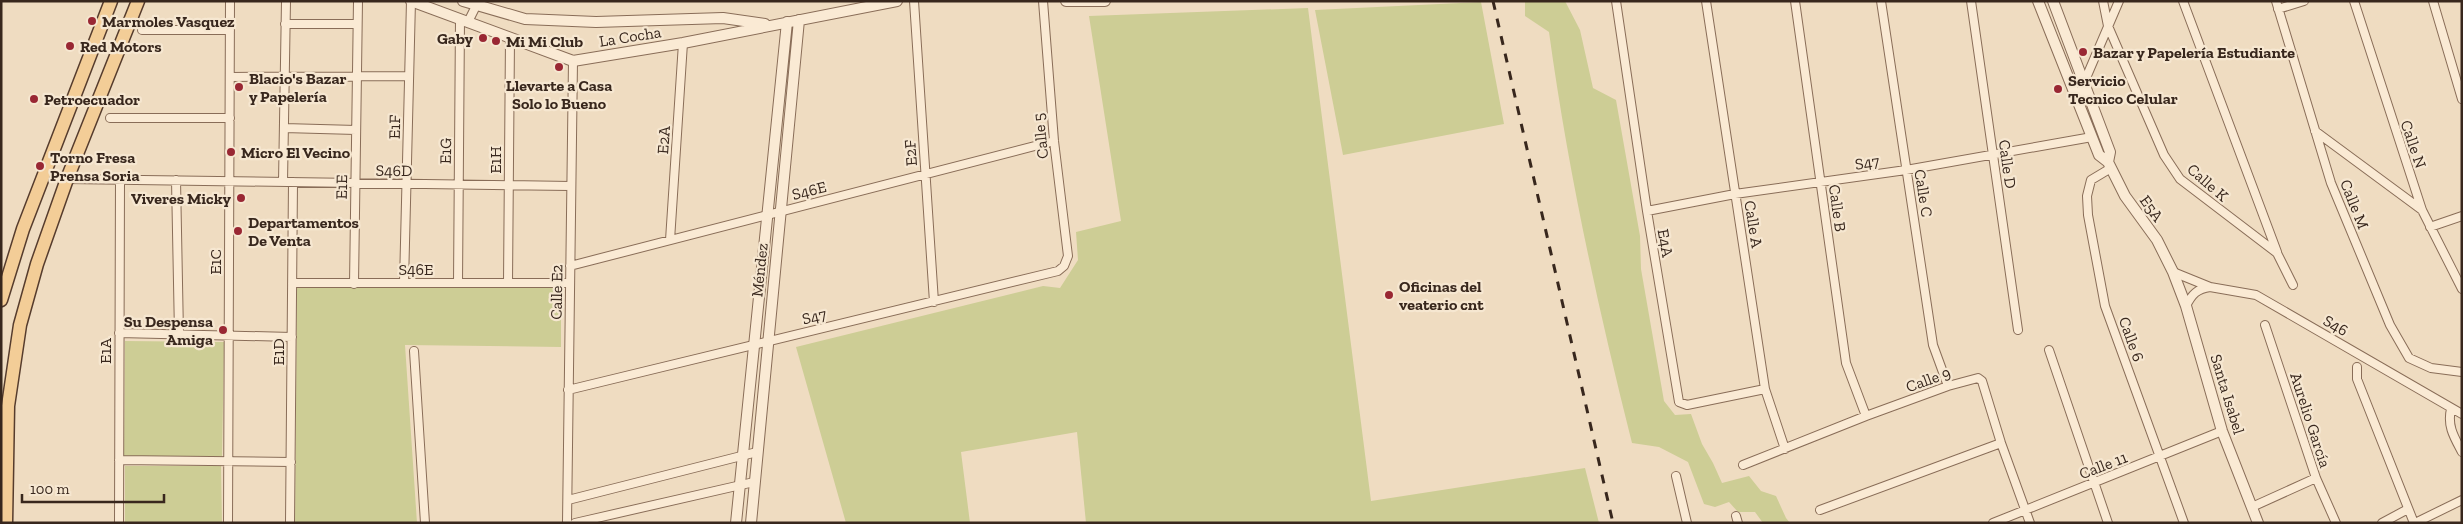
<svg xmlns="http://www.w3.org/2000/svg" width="2463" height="524" font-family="'Zilla Slab',serif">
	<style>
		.green { fill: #cdcd95 }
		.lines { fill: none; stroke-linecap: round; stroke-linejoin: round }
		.minor-casing { stroke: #896d58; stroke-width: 10 }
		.tertiary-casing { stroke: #896d58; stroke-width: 12 }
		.primary-casing { stroke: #563c2d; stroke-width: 15 }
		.minor { stroke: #faead4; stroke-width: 8 }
		.tertiary { stroke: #faead4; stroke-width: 10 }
		.primary { stroke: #f3cd97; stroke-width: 12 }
		.rail { stroke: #38271d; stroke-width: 3; stroke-dasharray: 9 9; stroke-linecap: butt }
		.poi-dot { fill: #992733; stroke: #f6e7d1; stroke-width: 2 }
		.labels { text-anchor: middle; stroke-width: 4.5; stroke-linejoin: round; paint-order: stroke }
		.poi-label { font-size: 16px; font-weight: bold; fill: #38271d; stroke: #f6e7d1; text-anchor: start }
		.street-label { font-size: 16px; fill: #38271d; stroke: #f6e7d1 }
	</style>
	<rect width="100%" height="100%" fill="#efdcc1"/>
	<path class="green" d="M 1525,1 L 1565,1 L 1580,30 L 1593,88 L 1616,100 L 1640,236 L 1641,269 L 1664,401 L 1675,415 L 1691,414 L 1702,444 L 1713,463 L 1722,483 L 1749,476 L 1761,491 L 1776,496 L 1786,518 L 1790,523 L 1763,523 L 1755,512 L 1738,512 L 1729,502 L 1715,507 L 1704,504 L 1688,462 L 1659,447 L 1632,443 C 1598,308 1568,171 1549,32 L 1525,16 Z
		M 1481,2 L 1504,124 L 1343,155 L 1315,10 Z
		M 1308,8 L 1371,501 L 1585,468 L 1599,523 L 1086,523 L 1077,432 L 961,452 L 970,523 L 846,523 L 796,347 L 1043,286 L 1060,288 L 1078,260 L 1076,232 L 1121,221 L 1089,16 Z
		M 297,287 L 561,288 L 561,347 L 405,345 L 417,523 L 295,523 Z
		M 125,341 L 224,342 L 222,458 L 124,457 Z
		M 125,466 L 221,466 L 222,523 L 125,523 Z"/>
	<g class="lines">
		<g class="minor-casing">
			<path id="minor" d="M 914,1 L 934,302
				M 1616,1 L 1647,211 L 1679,402 L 1687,405 L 1765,389
				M 1706,1 L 1765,389 L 1785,449
				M 1795,1 L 1846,363 L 1866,416
				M 1881,1 L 1933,345 L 1948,386
				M 1971,1 L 2018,330
				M 2103,1 L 2108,26 L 2164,155 L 2180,179 L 2277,253 L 2293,285
				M 2183,1 L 2277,252
				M 2276,1 L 2331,183 L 2390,325 L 2409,358 L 2431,368 L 2462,372
				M 2354,1 L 2422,210 L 2462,289
				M 2433,1 L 2462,99
				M 2278,9 L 2304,1
				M 468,22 L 478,2
				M 285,24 L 356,24
				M 142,30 L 230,30
				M 230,77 L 409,76
				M 2077,99 L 2119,1
				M 110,118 L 230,118
				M 284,128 L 356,130
				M 2315,131 L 2422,210
				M 2111,168 L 2091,180 L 2087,196 L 2088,215 L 2105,306 L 2184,523
				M 67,179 L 571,186
				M 176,180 L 179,334
				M 283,182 L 286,1
				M 1647,211 L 1735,194 L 1906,170 L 2092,137
				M 2430,227 L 2462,216
				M 670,240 L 683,43
				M 570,266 L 1054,141
				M 2173,272 L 2210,287 L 2256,295 L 2462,414
				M 292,283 L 570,283
				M 404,283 L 411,1
				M 458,283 L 460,19
				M 508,283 L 510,38
				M 354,284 L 358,1
				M 2186,306 C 2192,294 2197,289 2210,287
				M 2265,325 L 2316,478 L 2336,523
				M 119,333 L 292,337
				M 2049,350 L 2108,523
				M 414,351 L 425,523
				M 2357,367 L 2357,379 L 2414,523
				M 568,390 L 1058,271 L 1064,266 L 1068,256 L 1054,141 L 1043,1
				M 2451,409 C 2447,426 2454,437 2462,452
				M 119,460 L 291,462
				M 1743,465 L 1866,416 L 1948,386 L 1978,378 L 1982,381 L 2001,443 L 2030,523
				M 1676,476 L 1687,523
				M 568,500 L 757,452
				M 2252,507 L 2316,478
				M 1820,510 L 2001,443
				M 1736,516 L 1738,523
				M 119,523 L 120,180
				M 228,523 L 230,1
				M 290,523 L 293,182
				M 567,523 L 573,61
				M 575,523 L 754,482
				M 1993,523 L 2222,431
				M 2382,523 L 2408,509
				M 2415,523 L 2462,500"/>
		</g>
		<g class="tertiary-casing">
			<path id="tertiary" d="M 411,1 L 573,61 L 683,43 L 897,1
				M 463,1 L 525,19 L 596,22 L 723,18 L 765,24
				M 1066,1 L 1105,1
				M 2038,1 L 2099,155 L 2108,162 L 2125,196 L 2157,240 L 2173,272 L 2186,306 L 2222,431 L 2258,523
				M 2053,1 L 2110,152 L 2108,162
				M 736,523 L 787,22
				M 751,523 L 799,20"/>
		</g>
		<g class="primary-casing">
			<path id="primary" d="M 1,300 L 23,229 L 111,1
				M 6,523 L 8,406 L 20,325 L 37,264 L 67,179 L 138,1"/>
		</g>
		<use href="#minor" class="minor"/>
		<use href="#tertiary" class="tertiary"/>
		<use href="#primary" class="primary"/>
		<path class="rail" d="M 1493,1 L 1613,523"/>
	</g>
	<g class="poi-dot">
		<circle cx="92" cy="21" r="5"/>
		<circle cx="483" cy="38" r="5"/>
		<circle cx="496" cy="41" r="5"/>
		<circle cx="70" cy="46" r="5"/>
		<circle cx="2083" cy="52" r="5"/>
		<circle cx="559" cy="67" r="5"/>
		<circle cx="239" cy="87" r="5"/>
		<circle cx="2058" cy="89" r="5"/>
		<circle cx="34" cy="99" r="5"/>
		<circle cx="231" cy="152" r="5"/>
		<circle cx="40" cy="166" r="5"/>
		<circle cx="241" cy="198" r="5"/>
		<circle cx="238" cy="231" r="5"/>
		<circle cx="1389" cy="295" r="5"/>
		<circle cx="223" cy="330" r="5"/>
	</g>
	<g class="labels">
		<g class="poi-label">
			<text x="102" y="27">Marmoles Vasquez</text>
			<text x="473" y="44" text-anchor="end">Gaby</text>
			<text x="506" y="47">Mi Mi Club</text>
			<text x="80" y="52">Red Motors</text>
			<text x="2093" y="58">Bazar y Papelería Estudiante</text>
			<text x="249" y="84">Blacio's Bazar<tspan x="249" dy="18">y Papelería</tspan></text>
			<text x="2068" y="86">Servicio<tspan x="2068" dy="18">Tecnico Celular</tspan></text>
			<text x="559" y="91" text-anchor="middle">Llevarte a Casa<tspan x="559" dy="18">Solo lo Bueno</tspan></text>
			<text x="44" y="105">Petroecuador</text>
			<text x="241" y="158">Micro El Vecino</text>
			<text x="50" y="163">Torno Fresa<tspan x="50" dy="18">Prensa Soria</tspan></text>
			<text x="231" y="204" text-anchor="end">Viveres Micky</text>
			<text x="248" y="228">Departamentos<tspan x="248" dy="18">De Venta</tspan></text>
			<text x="1399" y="292">Oficinas del<tspan x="1399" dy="18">veaterio cnt</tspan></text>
			<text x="213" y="327" text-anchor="end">Su Despensa<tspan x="213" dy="18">Amiga</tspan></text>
		</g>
		<g class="street-label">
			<text transform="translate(630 36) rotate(-9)" y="6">La Cocha</text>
			<text transform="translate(394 127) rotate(-89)" y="6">E1F</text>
			<text transform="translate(1040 136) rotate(-96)" y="6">Calle 5</text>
			<text transform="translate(663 140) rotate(-86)" y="6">E2A</text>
			<text transform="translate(2414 144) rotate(71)" y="6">Calle N</text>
			<text transform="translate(445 151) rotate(-89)" y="6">E1G</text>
			<text transform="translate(910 153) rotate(-94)" y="6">E2F</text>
			<text transform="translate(495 160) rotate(-90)" y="6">E1H</text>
			<text transform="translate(1867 162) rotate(-8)" y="6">S47</text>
			<text transform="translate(2008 164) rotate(82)" y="6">Calle D</text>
			<text transform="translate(394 170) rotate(1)" y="6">S46D</text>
			<text transform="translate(2208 182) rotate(41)" y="6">Calle K</text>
			<text transform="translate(341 187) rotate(-89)" y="6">E1E</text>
			<text transform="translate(809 190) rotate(-14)" y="6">S46E</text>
			<text transform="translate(1924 193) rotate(81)" y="6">Calle C</text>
			<text transform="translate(2355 204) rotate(68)" y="6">Calle M</text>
			<text transform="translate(1838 208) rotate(82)" y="6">Calle B</text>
			<text transform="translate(2152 208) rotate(54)" y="6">E5A</text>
			<text transform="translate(1754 224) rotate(81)" y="6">Calle A</text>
			<text transform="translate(1666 243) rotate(80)" y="6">E4A</text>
			<text transform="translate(215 262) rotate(-90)" y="6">E1C</text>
			<text x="416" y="275">S46E</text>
			<text transform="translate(759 270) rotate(-84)" y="6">Méndez</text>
			<text transform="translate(556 292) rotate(-89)" y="6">Calle E2</text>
			<text transform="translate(814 316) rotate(-13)" y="6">S47</text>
			<text transform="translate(2336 325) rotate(30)" y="6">S46</text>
			<text transform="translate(2132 339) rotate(70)" y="6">Calle 6</text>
			<text transform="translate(105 351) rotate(-90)" y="6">E1A</text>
			<text transform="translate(278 352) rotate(-90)" y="6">E1D</text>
			<text transform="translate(1928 379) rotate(-20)" y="6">Calle 9</text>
			<text transform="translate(2228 394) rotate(73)" y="6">Santa Isabel</text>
			<text transform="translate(2311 420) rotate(72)" y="6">Aurelio García</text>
			<text transform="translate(2103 465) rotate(-21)" y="6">Calle 11</text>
		</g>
	</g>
	<rect width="2463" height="524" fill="none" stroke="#38271d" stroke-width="5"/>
	<path d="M22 494v8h142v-8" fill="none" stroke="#38271d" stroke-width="2.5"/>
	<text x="30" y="494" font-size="15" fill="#38271d" stroke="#f6e7d1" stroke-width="4" paint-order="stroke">100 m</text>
</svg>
